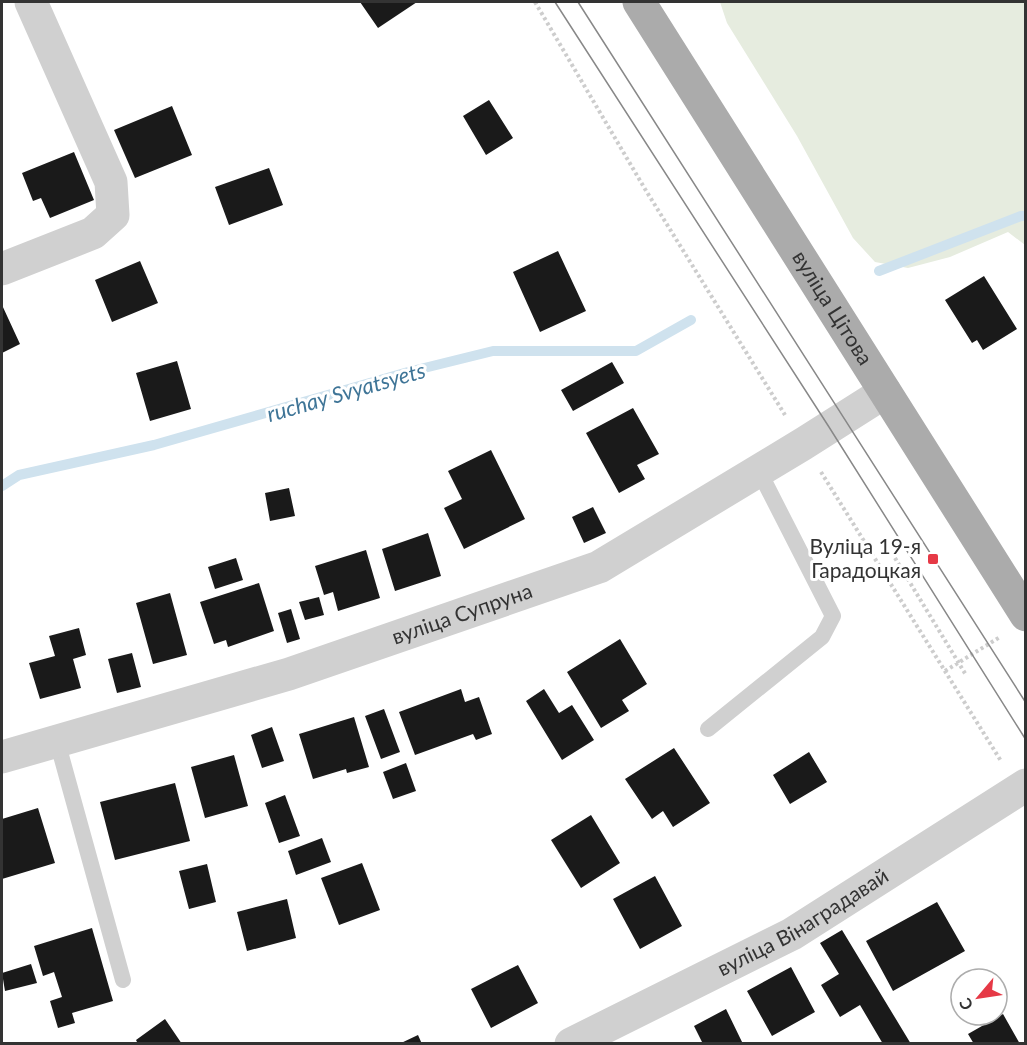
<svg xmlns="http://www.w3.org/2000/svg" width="1027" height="1045" font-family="Lato,sans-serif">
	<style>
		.green { fill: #e6ecdf }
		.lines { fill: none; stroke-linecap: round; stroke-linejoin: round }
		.stream { stroke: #cfe2ee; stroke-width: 10 }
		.building { fill: #1a1a1a }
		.path { stroke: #cdcdcd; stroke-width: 4; stroke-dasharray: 3 3; stroke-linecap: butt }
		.lane { stroke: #d0d0d0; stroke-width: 16 }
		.street { stroke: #d0d0d0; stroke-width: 33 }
		.primary { stroke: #ababab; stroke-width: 33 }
		.tram { stroke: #888; stroke-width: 1.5 }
		.poi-dot { fill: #e63946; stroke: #fff; stroke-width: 2 }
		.labels { text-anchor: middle; stroke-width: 6; stroke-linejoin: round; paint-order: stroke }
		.street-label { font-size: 21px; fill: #333; stroke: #fff }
		.poi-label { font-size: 21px; fill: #333; stroke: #fff; text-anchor: end }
		.water-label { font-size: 22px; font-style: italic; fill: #3f7597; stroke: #fff }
	</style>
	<rect width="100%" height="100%" fill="#fff"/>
	<path class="green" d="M 720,2 L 1025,2 L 1025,245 L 1008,232 L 950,257 L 908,268 L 875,262 L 853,238 L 797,136 L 727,23 Z"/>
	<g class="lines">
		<path class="stream" d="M 879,271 L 1021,216 L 1026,216
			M 2,486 L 19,475 L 154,445 L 408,372 L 493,351 L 636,351 L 691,320"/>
	</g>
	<path class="building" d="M 360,2 L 417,2 L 378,28 Z
		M 489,100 L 513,138 L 486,155 L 463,116 Z
		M 172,106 L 192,155 L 135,178 L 114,130 Z
		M 74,152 L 94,200 L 50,218 L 41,198 L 33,201 L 22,173 Z
		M 269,168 L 283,205 L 229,225 L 215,187 Z
		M 558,251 L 586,311 L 540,332 L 513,272 Z
		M 140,261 L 158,303 L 112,322 L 95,280 Z
		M 984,276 L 1017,329 L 983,350 L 977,340 L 972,343 L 945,300 Z
		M 2,305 L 20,344 L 2,353 Z
		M 177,361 L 191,409 L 150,421 L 136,373 Z
		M 612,362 L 624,383 L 573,411 L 561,390 Z
		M 633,408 L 659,454 L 637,465 L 645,479 L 619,493 L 586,433 Z
		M 491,450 L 525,519 L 464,549 L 444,508 L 462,499 L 448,471 Z
		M 289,488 L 295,516 L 270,521 L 265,493 Z
		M 593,507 L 606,533 L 584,543 L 572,517 Z
		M 428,533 L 441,576 L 395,591 L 382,549 Z
		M 366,550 L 380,598 L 338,611 L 333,592 L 324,595 L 315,566 Z
		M 236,558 L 243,580 L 215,589 L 208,567 Z
		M 259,583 L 274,631 L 228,647 L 226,640 L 214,644 L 200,602 Z
		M 170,593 L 187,655 L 153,664 L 136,603 Z
		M 319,597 L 324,615 L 305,620 L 299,602 Z
		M 291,609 L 300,639 L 287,643 L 278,613 Z
		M 79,628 L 86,655 L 73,659 L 81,688 L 40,699 L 29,663 L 55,656 L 49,636 Z
		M 620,639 L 647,684 L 622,700 L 629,711 L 601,728 L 567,672 Z
		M 132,653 L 141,687 L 117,693 L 108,659 Z
		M 461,689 L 465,702 L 479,697 L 492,734 L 476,740 L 473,734 L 415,755 L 399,712 Z
		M 544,689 L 559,713 L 572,705 L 594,740 L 562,760 L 526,701 Z
		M 384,709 L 400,752 L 381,759 L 365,716 Z
		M 354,717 L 369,767 L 347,773 L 346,769 L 313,779 L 299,734 Z
		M 272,727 L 284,761 L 262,768 L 251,735 Z
		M 674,748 L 710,803 L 673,827 L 663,811 L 652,819 L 625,779 Z
		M 809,752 L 827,782 L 790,804 L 773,775 Z
		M 234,755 L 248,806 L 205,818 L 191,767 Z
		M 406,763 L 416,791 L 393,799 L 383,772 Z
		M 175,783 L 190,841 L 115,860 L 100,802 Z
		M 285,795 L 300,836 L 279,843 L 265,803 Z
		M 38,808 L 55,863 L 2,879 L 2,819 Z
		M 591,815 L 620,863 L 581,888 L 551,840 Z
		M 322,838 L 331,862 L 296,875 L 288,851 Z
		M 362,863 L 380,910 L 339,925 L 321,878 Z
		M 207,864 L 216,902 L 189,909 L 179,871 Z
		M 655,876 L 682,926 L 640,949 L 613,899 Z
		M 287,899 L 296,938 L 247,951 L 237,912 Z
		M 937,902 L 965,951 L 893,991 L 866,941 Z
		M 92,928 L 113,1001 L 72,1013 L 75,1023 L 58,1028 L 50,1001 L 62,997 L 54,972 L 43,976 L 34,946 Z
		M 842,930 L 911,1044 L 883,1044 L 860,1005 L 840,1017 L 821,985 L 839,974 L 820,943 Z
		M 31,964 L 37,983 L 5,991 L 2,973 Z
		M 518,965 L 538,1003 L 491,1028 L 471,989 Z
		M 791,967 L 815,1012 L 772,1036 L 747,991 Z
		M 726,1009 L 743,1044 L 703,1044 L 694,1026 Z
		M 1003,1014 L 1020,1044 L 974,1044 L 968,1034 Z
		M 165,1019 L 182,1044 L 138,1044 L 136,1040 Z
		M 418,1035 L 422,1044 L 399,1044 Z"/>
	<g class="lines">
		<path class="path" d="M 535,2 L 645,189 L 785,415
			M 821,472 L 1001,761
			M 895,558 L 966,675
			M 945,671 L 1000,637"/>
		<path class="lane" d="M 708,729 L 822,637 L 833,616 L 759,471
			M 57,741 L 123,980"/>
		<g class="street">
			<path d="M 2,269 L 93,233 L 113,215 L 111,182 L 31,2"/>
			<path id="s1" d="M 2,757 L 289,674 L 599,567 L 803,444 L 885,392"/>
			<path id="s2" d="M 571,1044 L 792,934 L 1026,785"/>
		</g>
		<path class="primary" id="s3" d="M 639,2 L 1026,615"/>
		<path class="tram" d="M 555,2 L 829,427 L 1026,740
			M 578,2 L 1026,703"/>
	</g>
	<rect class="poi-dot" x="927" y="553" width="12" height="12" rx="3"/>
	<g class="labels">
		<g class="street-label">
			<text dy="7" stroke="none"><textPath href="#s3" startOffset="362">вуліца Цітова</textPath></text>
			<text dy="7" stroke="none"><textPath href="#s1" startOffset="482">вуліца Супруна</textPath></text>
			<text dy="7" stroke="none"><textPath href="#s2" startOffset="262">вуліца Вінаградавай</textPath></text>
		</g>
		<g class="poi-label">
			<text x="921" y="554">Вуліца 19-я<tspan x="921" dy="24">Гарадоцкая</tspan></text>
		</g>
		<g class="water-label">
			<text transform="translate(346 392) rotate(-16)" y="8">ruchay Svyatsyets</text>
		</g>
	</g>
	<rect width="1027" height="1045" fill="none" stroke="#333333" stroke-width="6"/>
	<g transform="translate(979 997) rotate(241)"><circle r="28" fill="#ffffff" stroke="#adadad" stroke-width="1.5"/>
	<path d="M0-4.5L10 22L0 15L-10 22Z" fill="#e63946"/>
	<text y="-9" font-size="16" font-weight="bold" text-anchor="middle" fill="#333333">С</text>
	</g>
</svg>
